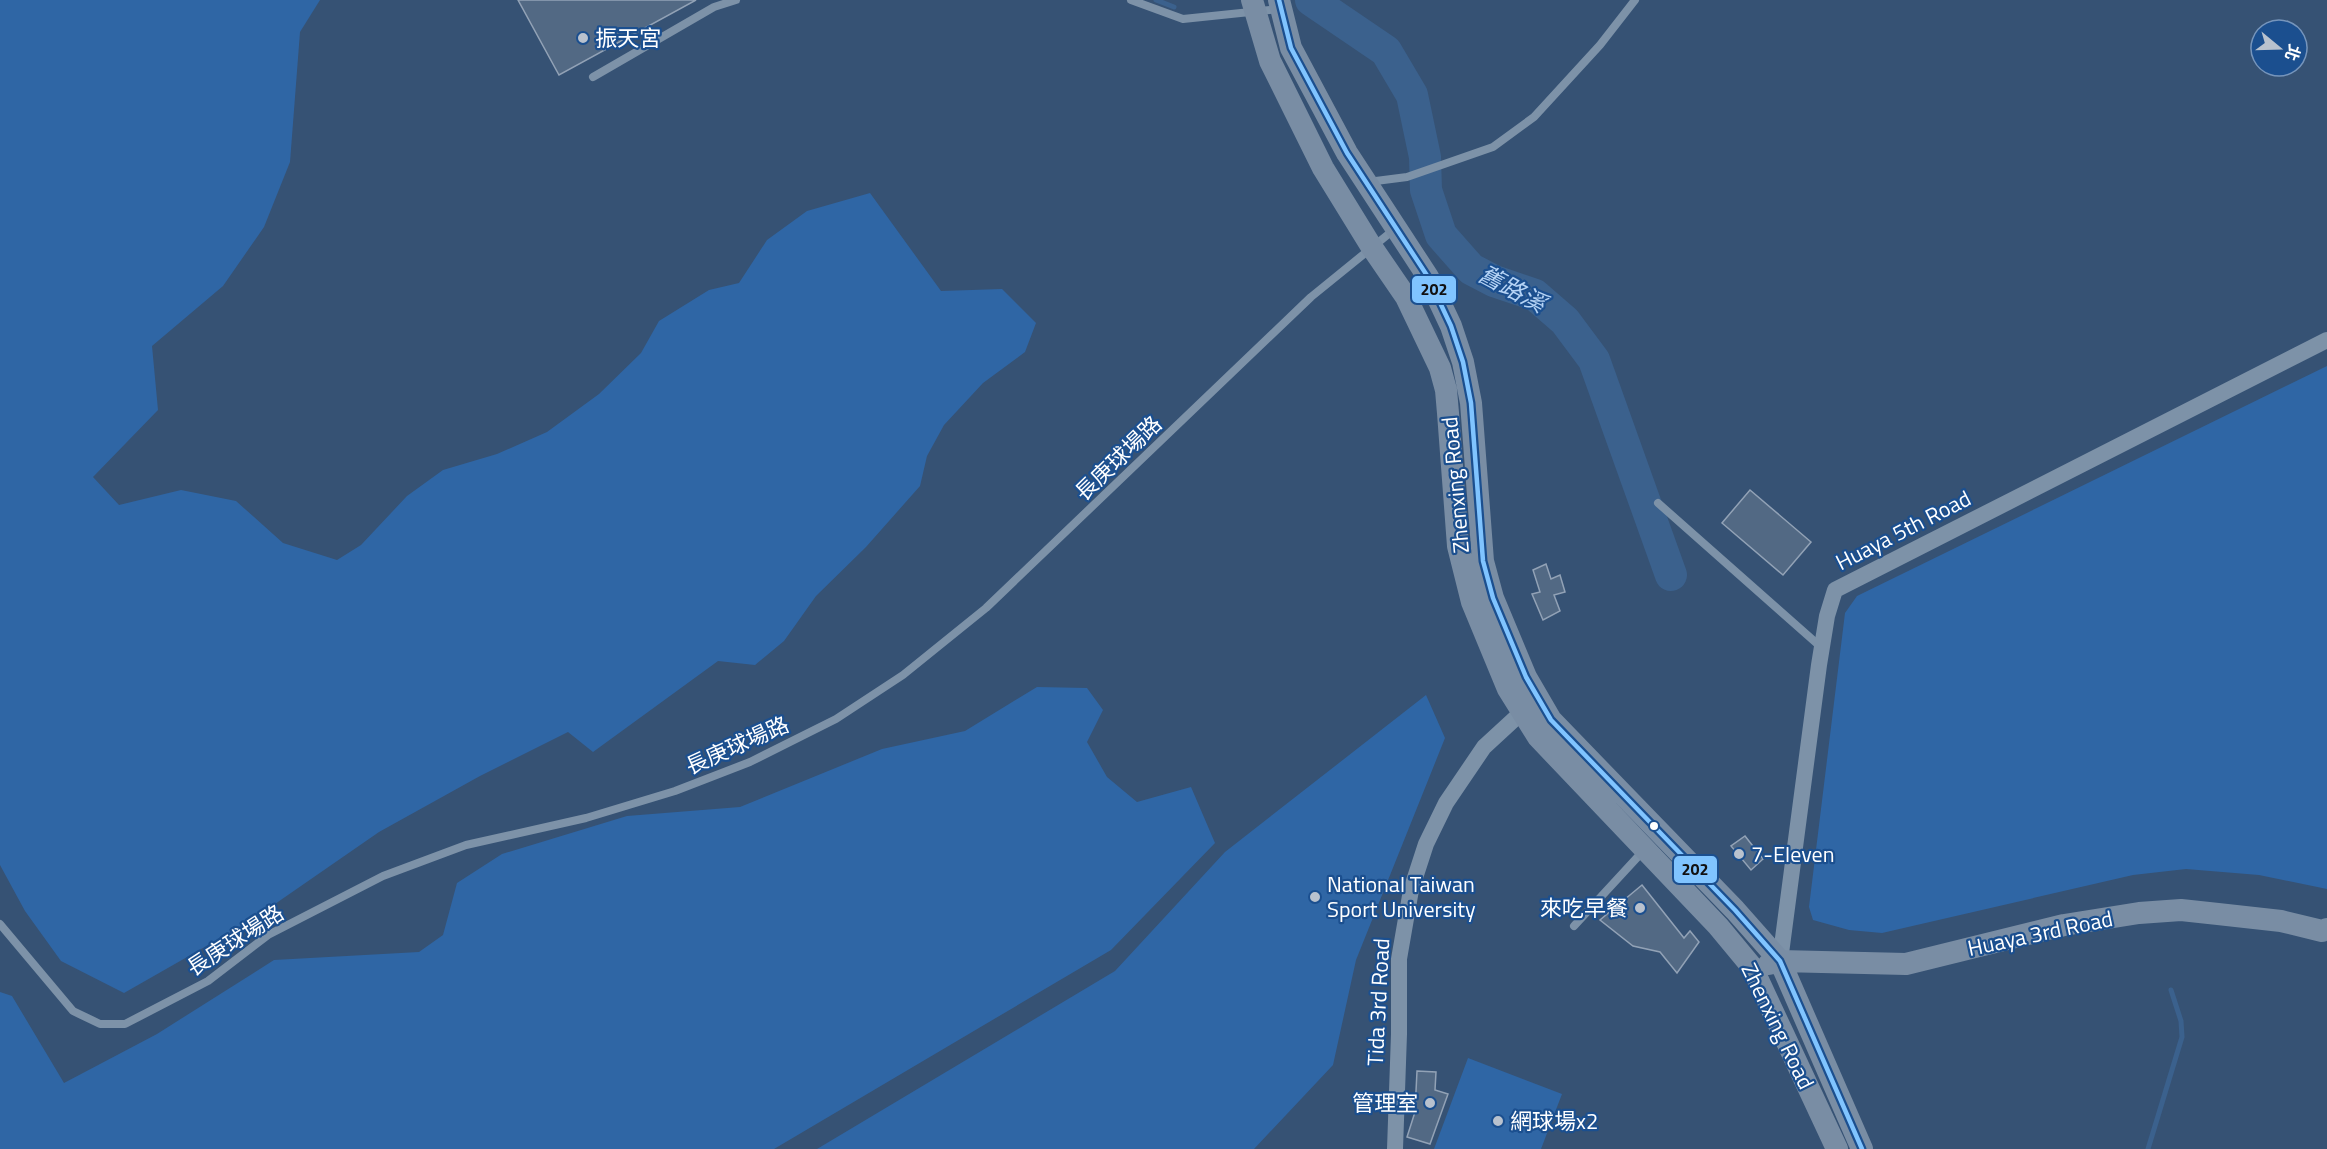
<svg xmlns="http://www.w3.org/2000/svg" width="2327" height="1149" font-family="'Titillium Web','Noto Sans TC',sans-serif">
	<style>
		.green { fill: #2f66a5 }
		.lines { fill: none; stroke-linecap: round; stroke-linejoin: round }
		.stream { stroke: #3b618d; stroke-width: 5 }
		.river { stroke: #3b618d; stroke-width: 32 }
		.building { fill: #526984; stroke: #92a2b6; stroke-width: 1.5 }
		.lane { stroke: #7d92a8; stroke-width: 8 }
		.street { stroke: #7d92a8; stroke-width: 16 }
		.secondary { stroke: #798da4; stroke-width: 22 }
		.bus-1-casing { stroke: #1b4f8f; stroke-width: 9 }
		.bus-1 { stroke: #80c4ff; stroke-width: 4.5 }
		.poi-dot { fill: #b9c2ce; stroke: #1b4f8f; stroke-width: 2 }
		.bus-dot { fill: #fff; stroke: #1b4f8f; stroke-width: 2 }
		.labels { text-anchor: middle; stroke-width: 4.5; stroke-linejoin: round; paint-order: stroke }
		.poi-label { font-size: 22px; fill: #fff; stroke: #1b4f8f; text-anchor: start }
		.street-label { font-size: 22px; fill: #fff; stroke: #1b4f8f }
		.water-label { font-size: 24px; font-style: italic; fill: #b5d3f5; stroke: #1b4f8f }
		.line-badge { stroke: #1b4f8f; stroke-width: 2 }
		.pale-badge-label { font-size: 16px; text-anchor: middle; font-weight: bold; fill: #111 }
	</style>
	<rect width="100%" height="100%" fill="#365274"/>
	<path class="green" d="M 0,0 L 320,0 L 300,32 L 290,162 L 264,227 L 223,286 L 152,346 L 158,410 L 93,477 L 119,505 L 181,490 L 236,501 L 283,543 L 337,560 L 361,545 L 407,496 L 443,470 L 497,454 L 547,432 L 599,394 L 641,353 L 659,321 L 709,290 L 739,283 L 767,240 L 807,211 L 870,193 L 941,291 L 1002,289 L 1036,323 L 1025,352 L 983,383 L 944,425 L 927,456 L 920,486 L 866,547 L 816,596 L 784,641 L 755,665 L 718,661 L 593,752 L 568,732 L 480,776 L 379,832 L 252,920 L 124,993 L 61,961 L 25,911 L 0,865 Z
		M 2327,366 L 2327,889 L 2259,875 L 2186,869 L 2133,875 L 1882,933 L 1849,930 L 1813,920 L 1809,907 L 1845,613 L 1857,596 Z
		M 1037,687 L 1087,688 L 1103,710 L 1087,742 L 1107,777 L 1137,802 L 1191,787 L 1215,843 L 1111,950 L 774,1149 L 0,1149 L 0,992 L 12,996 L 64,1083 L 157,1034 L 274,960 L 419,952 L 443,935 L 457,883 L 502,854 L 627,816 L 740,807 L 882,749 L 965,731 Z
		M 1426,695 L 1445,738 L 1356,960 L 1333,1065 L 1254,1149 L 817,1149 L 1115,971 L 1225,852 Z
		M 1468,1058 L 1562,1094 L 1541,1149 L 1434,1149 Z"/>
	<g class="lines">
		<path class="stream" d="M 1156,0 L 1174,7
			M 2148,1149 L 2182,1037 L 2181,1021 L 2171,990"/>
		<path class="river" d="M 1311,0 L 1386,51 L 1412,95 L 1425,157 L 1426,190 L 1441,235 L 1471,269 L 1494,281 L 1535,295 L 1565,321 L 1594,360 L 1671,575"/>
	</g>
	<path class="building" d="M 518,0 L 696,0 L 559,75 Z
		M 1750,490 L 1811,542 L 1783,575 L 1722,523 Z
		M 1546,564 L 1551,579 L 1560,575 L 1565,592 L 1554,595 L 1560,611 L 1543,620 L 1532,594 L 1540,592 L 1533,570 Z
		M 1745,836 L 1763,859 L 1751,870 L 1731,846 Z
		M 1642,885 L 1684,938 L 1690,931 L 1699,942 L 1677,973 L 1660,952 L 1633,946 L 1600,920 Z
		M 1417,1071 L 1436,1072 L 1435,1090 L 1448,1094 L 1430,1144 L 1407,1137 L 1415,1112 Z"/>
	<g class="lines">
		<path class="lane" d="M 1131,0 L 1183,19 L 1280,9
			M 593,77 L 714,7 L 736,0
			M 1368,182 L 1407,177 L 1493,147 L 1534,117 L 1600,45 L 1635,0
			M 1658,503 L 1822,648
			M 0,924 L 73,1011 L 100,1024 L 125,1024 L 208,981 L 268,935 L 383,876 L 466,845 L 586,818 L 675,791 L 750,762 L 836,719 L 903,675 L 986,608 L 1311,297 L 1396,228
			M 1574,926 L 1645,849"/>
		<path class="street" d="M 1780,961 L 1819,665 L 1827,616 L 1835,590 L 2327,340
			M 1395,1149 L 1399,1034 L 1399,959 L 1411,890 L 1426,844 L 1446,803 L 1484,747 L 1521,713"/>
		<path class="secondary" d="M 1252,0 L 1270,61 L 1323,168 L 1371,246 L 1406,297 L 1440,368 L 1446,390 L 1448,413 L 1458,546 L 1472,602 L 1508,689 L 1538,737 L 1718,926 L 1752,967 L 1837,1149
			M 1279,0 L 1291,48 L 1347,153 L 1428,277 L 1451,326 L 1463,362 L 1471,403 L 1483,561 L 1493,598 L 1526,677 L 1551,720 L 1735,910 L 1780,961 L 1862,1149
			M 1769,964 L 1780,961 L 1906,964 L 2064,925 L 2139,913 L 2181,910 L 2218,914 L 2281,921 L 2322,931 L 2327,929"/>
		<g class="bus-1-casing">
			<path id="bus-1" d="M 1279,0 L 1291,48 L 1347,153 L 1428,277 L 1451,326 L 1463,362 L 1471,403 L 1483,561 L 1493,598 L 1526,677 L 1551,720 L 1735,910 L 1780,961 L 1862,1149"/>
		</g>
		<use href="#bus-1" class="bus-1"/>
	</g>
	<g class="poi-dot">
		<circle cx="583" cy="38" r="6"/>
		<circle cx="1739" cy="854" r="6"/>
		<circle cx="1315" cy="897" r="6"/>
		<circle cx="1640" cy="908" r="6"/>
		<circle cx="1430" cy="1103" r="6"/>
		<circle cx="1498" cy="1121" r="6"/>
	</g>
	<circle class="bus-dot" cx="1654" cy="826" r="5"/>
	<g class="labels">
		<g class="poi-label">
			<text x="595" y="46">振天宮</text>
			<text x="1751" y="862">7-Eleven</text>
			<text x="1327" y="892">National Taiwan<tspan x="1327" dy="25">Sport University</tspan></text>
			<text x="1628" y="916" text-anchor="end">來吃早餐</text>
			<text x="1418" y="1111" text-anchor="end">管理室</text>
			<text x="1510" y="1129">網球場x2</text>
		</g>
		<g class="street-label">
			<text transform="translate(1118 458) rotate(-44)" y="8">長庚球場路</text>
			<text transform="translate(1455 485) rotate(-95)" y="8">Zhenxing Road</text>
			<text transform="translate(1903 530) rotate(-27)" y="8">Huaya 5th Road</text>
			<text transform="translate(737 745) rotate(-24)" y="8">長庚球場路</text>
			<text transform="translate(2040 933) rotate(-12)" y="8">Huaya 3rd Road</text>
			<text transform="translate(235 940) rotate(-33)" y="8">長庚球場路</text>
			<text transform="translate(1378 1002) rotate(-87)" y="8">Tida 3rd Road</text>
			<text transform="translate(1778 1026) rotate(64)" y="8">Zhenxing Road</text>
		</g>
		<g class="water-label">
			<text transform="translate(1512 289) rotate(28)" y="8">舊路溪</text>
		</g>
	</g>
	<g class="line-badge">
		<rect x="1411" y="275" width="46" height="29" rx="6" fill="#80c4ff"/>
		<rect x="1673" y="855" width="45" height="29" rx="6" fill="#80c4ff"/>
	</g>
	<g class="pale-badge-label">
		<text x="1434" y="295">202</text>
		<text x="1695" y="875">202</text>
	</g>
	<g transform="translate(2279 48) rotate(109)"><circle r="28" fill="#1b4f8f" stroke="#7695bc" stroke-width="1.5"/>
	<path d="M0-4.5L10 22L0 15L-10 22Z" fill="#b9c2ce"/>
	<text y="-9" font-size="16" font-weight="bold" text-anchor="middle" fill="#ffffff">北</text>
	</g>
</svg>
